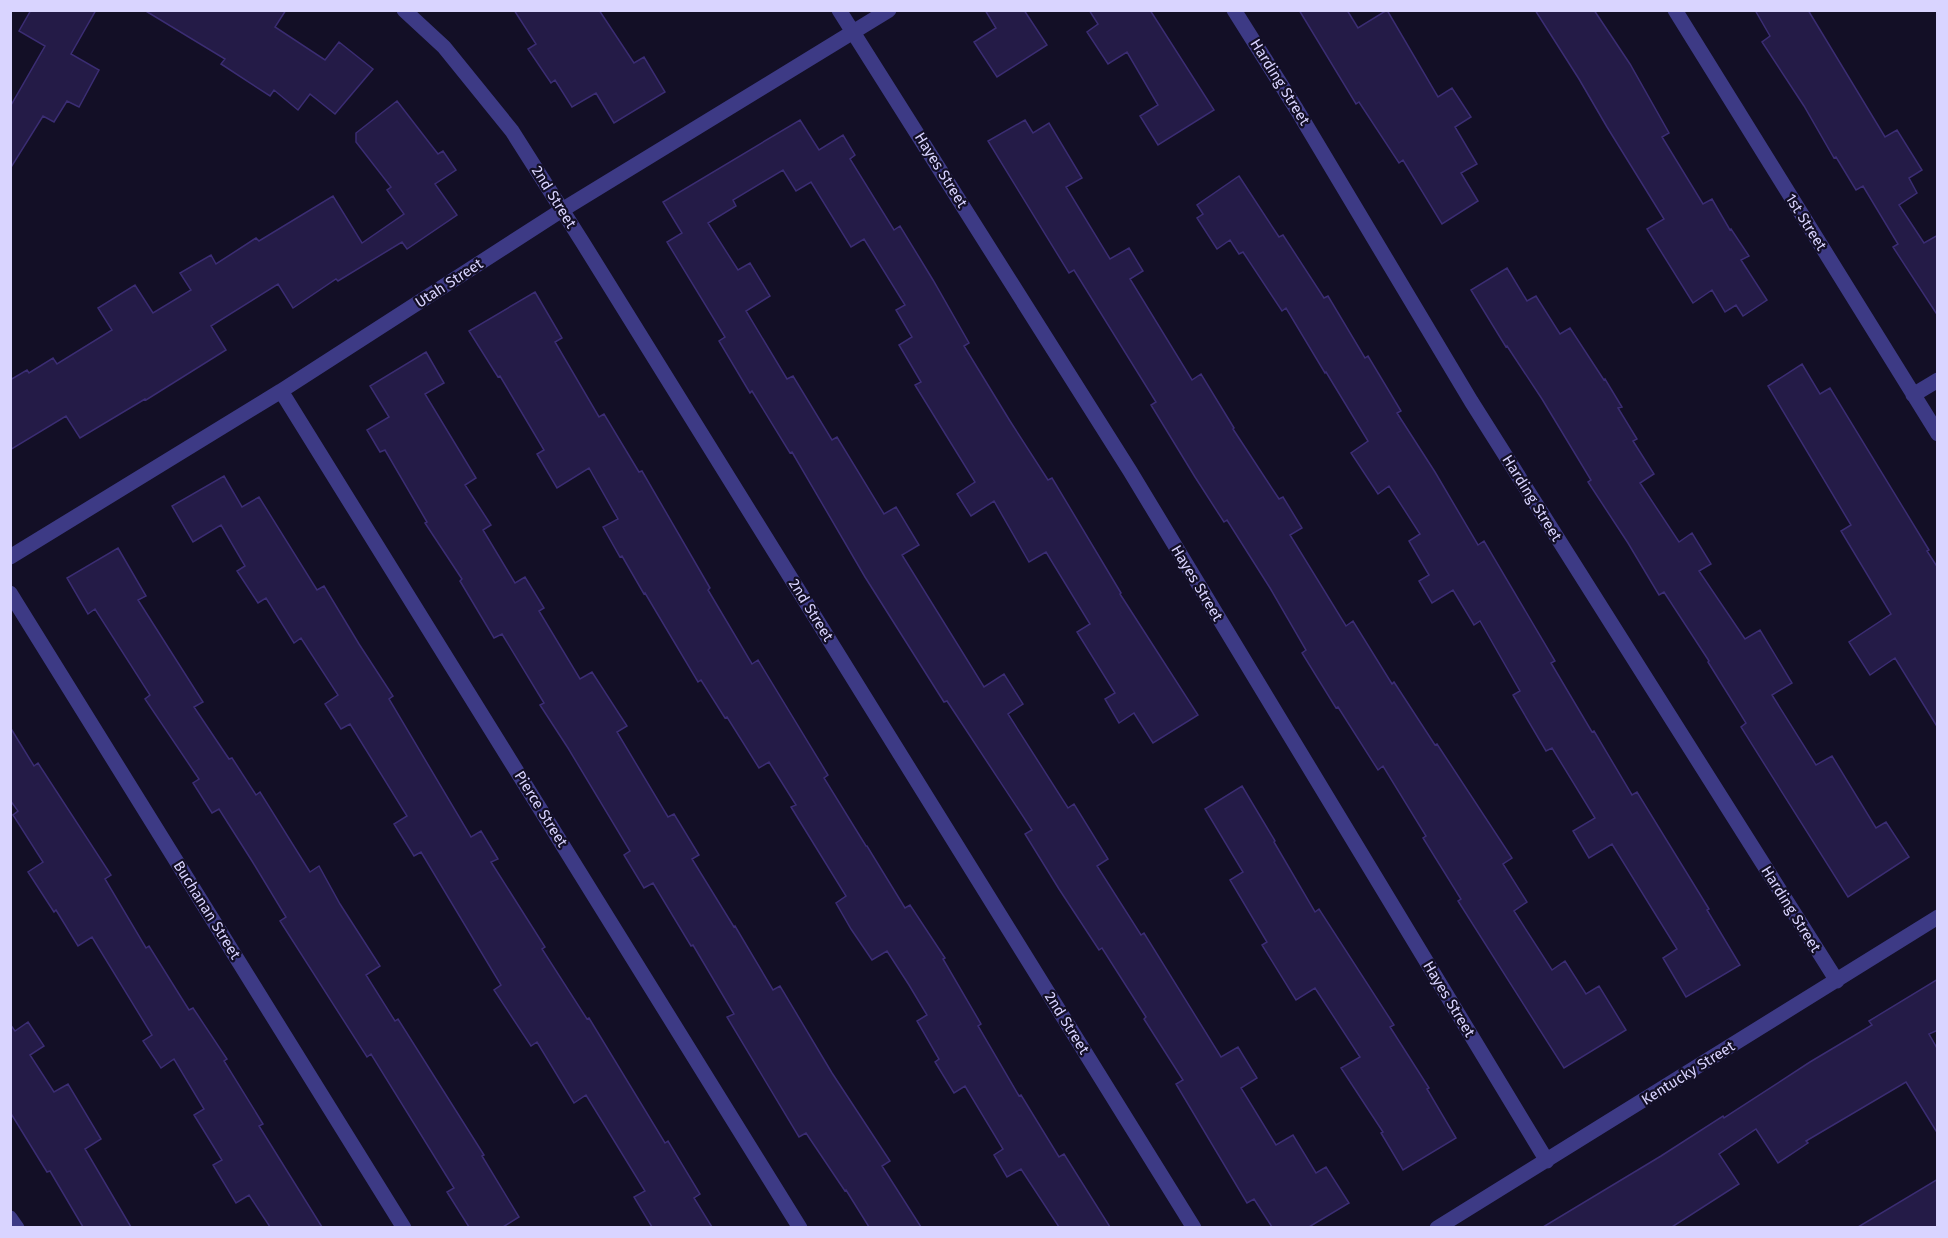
<svg xmlns="http://www.w3.org/2000/svg" width="1948" height="1238" font-family="'Fira Sans',sans-serif">
	<style>
		.building { fill: #241b47; stroke: #3b2d73; stroke-width: 1.5 }
		.lines { fill: none; stroke-linecap: round; stroke-linejoin: round }
		.minor { stroke: #3d3a85; stroke-width: 15 }
		.labels { text-anchor: middle; stroke-width: 4.5; stroke-linejoin: round; paint-order: stroke }
		.street-label { font-size: 15px; fill: #d9d4ff; stroke: #130f26 }
	</style>
	<rect width="100%" height="100%" fill="#130f26"/>
	<path class="building" d="M 31,10 L 96,10 L 71,54 L 99,70 L 79,107 L 67,101 L 54,122 L 43,116 L 10,169 L 10,107 L 45,46 L 19,31 Z
		M 144,10 L 286,10 L 275,27 L 325,60 L 339,42 L 373,69 L 335,114 L 310,94 L 298,110 L 274,90 L 270,96 L 221,64 L 225,59 Z
		M 514,10 L 599,10 L 634,63 L 644,57 L 665,92 L 614,123 L 596,93 L 572,107 L 555,80 L 551,83 L 528,49 L 536,44 Z
		M 985,10 L 1024,10 L 1047,45 L 997,77 L 974,42 L 996,28 Z
		M 1089,10 L 1150,10 L 1214,110 L 1158,145 L 1140,116 L 1158,105 L 1127,52 L 1108,64 L 1087,32 L 1098,24 Z
		M 1299,10 L 1347,10 L 1358,28 L 1387,10 L 1438,97 L 1452,88 L 1471,117 L 1455,127 L 1477,164 L 1461,173 L 1478,201 L 1442,224 L 1403,160 L 1399,163 L 1359,102 L 1356,104 Z
		M 1535,10 L 1594,10 L 1630,64 L 1669,133 L 1662,137 L 1703,204 L 1712,199 L 1730,230 L 1731,229 L 1749,256 L 1741,260 L 1767,300 L 1743,316 L 1736,305 L 1725,312 L 1712,290 L 1693,303 L 1647,229 L 1664,219 L 1607,127 L 1579,79 Z
		M 1755,10 L 1808,10 L 1885,137 L 1897,130 L 1922,170 L 1909,178 L 1917,193 L 1899,205 L 1924,243 L 1938,235 L 1938,316 L 1893,247 L 1898,244 L 1863,186 L 1856,190 L 1836,157 L 1834,158 L 1804,106 L 1762,42 L 1770,36 Z
		M 397,101 L 438,154 L 443,151 L 456,170 L 435,184 L 457,215 L 407,249 L 402,242 L 338,281 L 336,279 L 293,308 L 278,284 L 211,326 L 226,350 L 146,400 L 145,399 L 80,438 L 66,416 L 10,450 L 10,380 L 27,370 L 29,373 L 53,358 L 57,364 L 112,330 L 98,308 L 135,285 L 153,313 L 191,290 L 180,273 L 211,255 L 216,264 L 256,238 L 259,241 L 333,196 L 362,243 L 404,214 L 387,190 L 391,187 L 356,142 L 356,133 Z
		M 800,120 L 819,150 L 843,135 L 855,155 L 850,159 L 894,230 L 900,226 L 933,280 L 969,343 L 964,346 L 1010,421 L 1048,480 L 1052,478 L 1121,593 L 1120,594 L 1198,715 L 1153,743 L 1134,713 L 1119,723 L 1105,699 L 1115,693 L 1077,632 L 1090,624 L 1046,552 L 1029,562 L 994,501 L 971,516 L 957,494 L 975,482 L 915,385 L 921,382 L 899,345 L 912,337 L 896,310 L 905,305 L 864,239 L 851,247 L 811,182 L 796,191 L 783,170 L 733,200 L 736,206 L 708,223 L 738,270 L 750,263 L 770,296 L 746,311 L 787,379 L 793,376 L 832,440 L 837,437 L 884,514 L 896,507 L 919,545 L 902,555 L 984,687 L 1004,674 L 1023,704 L 1008,714 L 1068,808 L 1074,804 L 1108,859 L 1097,866 L 1141,935 L 1144,933 L 1221,1057 L 1238,1047 L 1257,1078 L 1241,1088 L 1276,1145 L 1293,1135 L 1316,1173 L 1326,1167 L 1349,1203 L 1309,1227 L 1272,1227 L 1254,1199 L 1247,1203 L 1176,1084 L 1183,1080 L 1144,1019 L 1146,1017 L 1102,948 L 1099,950 L 1059,889 L 1025,834 L 1032,830 L 947,701 L 944,702 L 865,577 L 792,452 L 790,453 L 752,391 L 750,393 L 719,341 L 725,337 L 667,242 L 682,233 L 663,202 Z
		M 1025,120 L 1033,133 L 1049,123 L 1082,178 L 1066,187 L 1110,259 L 1129,248 L 1143,271 L 1130,279 L 1192,380 L 1201,374 L 1234,428 L 1233,429 L 1279,499 L 1283,497 L 1302,528 L 1290,535 L 1346,626 L 1353,621 L 1392,684 L 1394,682 L 1435,745 L 1437,744 L 1512,858 L 1503,864 L 1527,902 L 1514,911 L 1552,970 L 1565,961 L 1586,994 L 1599,986 L 1626,1030 L 1564,1068 L 1458,901 L 1461,899 L 1423,838 L 1426,836 L 1383,766 L 1378,770 L 1338,707 L 1336,708 L 1302,653 L 1306,650 L 1270,588 L 1227,520 L 1224,522 L 1195,477 L 1151,405 L 1156,402 L 1074,270 L 1069,273 L 988,141 Z
		M 1239,176 L 1279,237 L 1283,235 L 1324,298 L 1328,296 L 1365,358 L 1368,356 L 1401,411 L 1397,413 L 1435,472 L 1478,545 L 1484,541 L 1555,661 L 1551,663 L 1592,732 L 1594,731 L 1632,795 L 1637,792 L 1709,909 L 1707,910 L 1740,965 L 1686,997 L 1663,958 L 1677,949 L 1612,844 L 1589,858 L 1573,831 L 1595,818 L 1552,748 L 1546,751 L 1513,695 L 1520,691 L 1480,621 L 1474,625 L 1453,590 L 1432,603 L 1419,581 L 1429,575 L 1409,541 L 1420,534 L 1389,486 L 1378,494 L 1351,453 L 1368,441 L 1326,372 L 1325,373 L 1286,308 L 1282,311 L 1243,252 L 1239,254 L 1230,240 L 1217,249 L 1197,218 L 1203,214 L 1197,205 Z
		M 1507,268 L 1527,301 L 1536,296 L 1560,334 L 1570,328 L 1604,380 L 1605,379 L 1622,407 L 1618,408 L 1637,439 L 1633,441 L 1654,474 L 1640,483 L 1679,542 L 1692,533 L 1711,564 L 1699,571 L 1745,639 L 1760,630 L 1792,683 L 1772,695 L 1816,765 L 1832,756 L 1876,828 L 1886,822 L 1909,857 L 1848,897 L 1741,727 L 1746,723 L 1708,662 L 1709,661 L 1664,592 L 1659,595 L 1628,543 L 1588,482 L 1591,480 L 1542,399 L 1507,346 L 1506,347 L 1471,290 Z
		M 535,292 L 562,338 L 555,342 L 599,417 L 604,414 L 639,472 L 642,471 L 710,588 L 708,590 L 752,664 L 758,660 L 828,775 L 824,778 L 866,846 L 867,846 L 905,908 L 910,905 L 945,958 L 943,959 L 981,1024 L 978,1026 L 1019,1096 L 1021,1095 L 1059,1157 L 1064,1154 L 1110,1227 L 1059,1227 L 1021,1169 L 1007,1177 L 994,1155 L 1003,1149 L 965,1086 L 954,1093 L 935,1062 L 939,1059 L 917,1021 L 927,1015 L 909,985 L 887,951 L 872,960 L 851,929 L 836,903 L 846,896 L 791,807 L 796,805 L 769,762 L 759,768 L 727,717 L 725,718 L 701,680 L 698,682 L 645,593 L 644,594 L 622,556 L 620,557 L 603,527 L 618,519 L 589,468 L 557,488 L 537,454 L 544,450 L 500,376 L 498,377 L 469,331 Z
		M 426,352 L 444,383 L 425,394 L 476,478 L 465,485 L 491,525 L 483,530 L 515,583 L 525,577 L 544,608 L 539,611 L 580,679 L 592,672 L 627,726 L 617,732 L 668,817 L 674,814 L 699,855 L 692,859 L 734,927 L 735,926 L 773,990 L 780,986 L 832,1073 L 890,1161 L 882,1166 L 921,1227 L 869,1227 L 846,1190 L 845,1191 L 806,1133 L 799,1137 L 727,1017 L 734,1014 L 693,945 L 691,946 L 653,883 L 644,888 L 624,855 L 630,851 L 568,748 L 540,705 L 544,703 L 502,634 L 494,638 L 460,581 L 462,579 L 425,523 L 427,522 L 385,450 L 380,452 L 367,430 L 389,417 L 370,386 Z
		M 1802,364 L 1820,394 L 1830,388 L 1929,550 L 1927,551 L 1938,568 L 1938,728 L 1895,658 L 1870,675 L 1849,642 L 1891,614 L 1841,531 L 1851,525 L 1768,386 Z
		M 224,476 L 242,507 L 259,497 L 317,590 L 324,586 L 359,644 L 393,696 L 389,699 L 471,837 L 481,831 L 498,859 L 491,862 L 545,947 L 542,949 L 587,1019 L 589,1018 L 665,1143 L 668,1141 L 700,1194 L 694,1198 L 712,1227 L 652,1227 L 634,1197 L 645,1191 L 586,1095 L 574,1103 L 537,1042 L 531,1046 L 494,990 L 501,985 L 421,852 L 414,856 L 394,824 L 407,816 L 350,724 L 341,729 L 325,704 L 338,695 L 301,638 L 294,643 L 266,598 L 258,603 L 237,571 L 245,566 L 221,525 L 193,542 L 172,506 Z
		M 118,548 L 146,596 L 138,600 L 203,702 L 194,707 L 229,759 L 232,758 L 256,795 L 260,792 L 310,872 L 319,866 L 340,904 L 380,966 L 366,975 L 395,1021 L 398,1019 L 484,1155 L 482,1156 L 519,1217 L 503,1227 L 469,1227 L 447,1192 L 454,1188 L 371,1054 L 367,1057 L 280,921 L 286,917 L 252,861 L 219,809 L 212,813 L 193,783 L 199,779 L 145,699 L 150,695 L 95,609 L 88,614 L 67,578 Z
		M 10,727 L 34,766 L 38,763 L 111,875 L 105,879 L 146,948 L 149,946 L 189,1010 L 193,1008 L 227,1059 L 224,1061 L 263,1124 L 259,1126 L 322,1227 L 270,1227 L 249,1195 L 236,1203 L 213,1165 L 222,1160 L 194,1115 L 204,1109 L 174,1059 L 161,1068 L 143,1041 L 152,1035 L 92,937 L 78,946 L 56,910 L 54,912 L 28,872 L 43,862 L 13,815 L 18,811 L 10,800 Z
		M 1242,786 L 1275,841 L 1274,842 L 1315,912 L 1319,909 L 1394,1025 L 1390,1027 L 1429,1088 L 1427,1089 L 1456,1138 L 1403,1170 L 1381,1133 L 1383,1132 L 1341,1068 L 1360,1057 L 1315,988 L 1296,1000 L 1262,945 L 1267,942 L 1230,880 L 1243,872 L 1205,809 Z
		M 1938,979 L 1938,1030 L 1929,1034 L 1938,1050 L 1938,1134 L 1906,1082 L 1806,1141 L 1808,1143 L 1778,1163 L 1756,1129 L 1719,1154 L 1739,1184 L 1672,1227 L 1543,1227 L 1661,1156 L 1723,1116 L 1724,1118 L 1810,1062 L 1872,1025 L 1869,1021 Z
		M 28,1022 L 44,1046 L 30,1055 L 54,1092 L 68,1084 L 101,1139 L 85,1149 L 131,1227 L 83,1227 L 50,1171 L 47,1172 L 10,1112 L 10,1024 L 15,1031 Z
		M 1938,1179 L 1938,1227 L 1858,1227 Z"/>
	<g class="lines">
		<path class="minor" d="M 404,10 L 444,47 L 512,131 L 583,243 L 1194,1228
			M 839,10 L 1130,471 L 1547,1161
			M 1234,10 L 1297,110 L 1471,401 L 1837,981
			M 1675,10 L 1938,434
			M 281,391 L 800,1228
			M 1913,395 L 1938,380
			M 10,557 L 281,391 L 562,210 L 889,10
			M 10,593 L 404,1228
			M 10,1218 L 17,1228
			M 1437,1228 L 1938,917"/>
	</g>
	<g class="labels">
		<g class="street-label">
			<text transform="translate(1280 82) rotate(58)" y="5">Harding Street</text>
			<text transform="translate(941 170) rotate(58)" y="5">Hayes Street</text>
			<text transform="translate(554 197) rotate(58)" y="5">2nd Street</text>
			<text transform="translate(1806 222) rotate(58)" y="5">1st Street</text>
			<text transform="translate(449 283) rotate(-33)" y="5">Utah Street</text>
			<text transform="translate(1532 498) rotate(58)" y="5">Harding Street</text>
			<text transform="translate(1197 583) rotate(59)" y="5">Hayes Street</text>
			<text transform="translate(811 610) rotate(58)" y="5">2nd Street</text>
			<text transform="translate(541 809) rotate(58)" y="5">Pierce Street</text>
			<text transform="translate(1791 909) rotate(58)" y="5">Harding Street</text>
			<text transform="translate(207 910) rotate(58)" y="5">Buchanan Street</text>
			<text transform="translate(1449 999) rotate(59)" y="5">Hayes Street</text>
			<text transform="translate(1067 1023) rotate(58)" y="5">2nd Street</text>
			<text transform="translate(1688 1073) rotate(-32)" y="5">Kentucky Street</text>
		</g>
	</g>
	<rect width="1948" height="1238" fill="none" stroke="#d9d4ff" stroke-width="24"/>
</svg>
